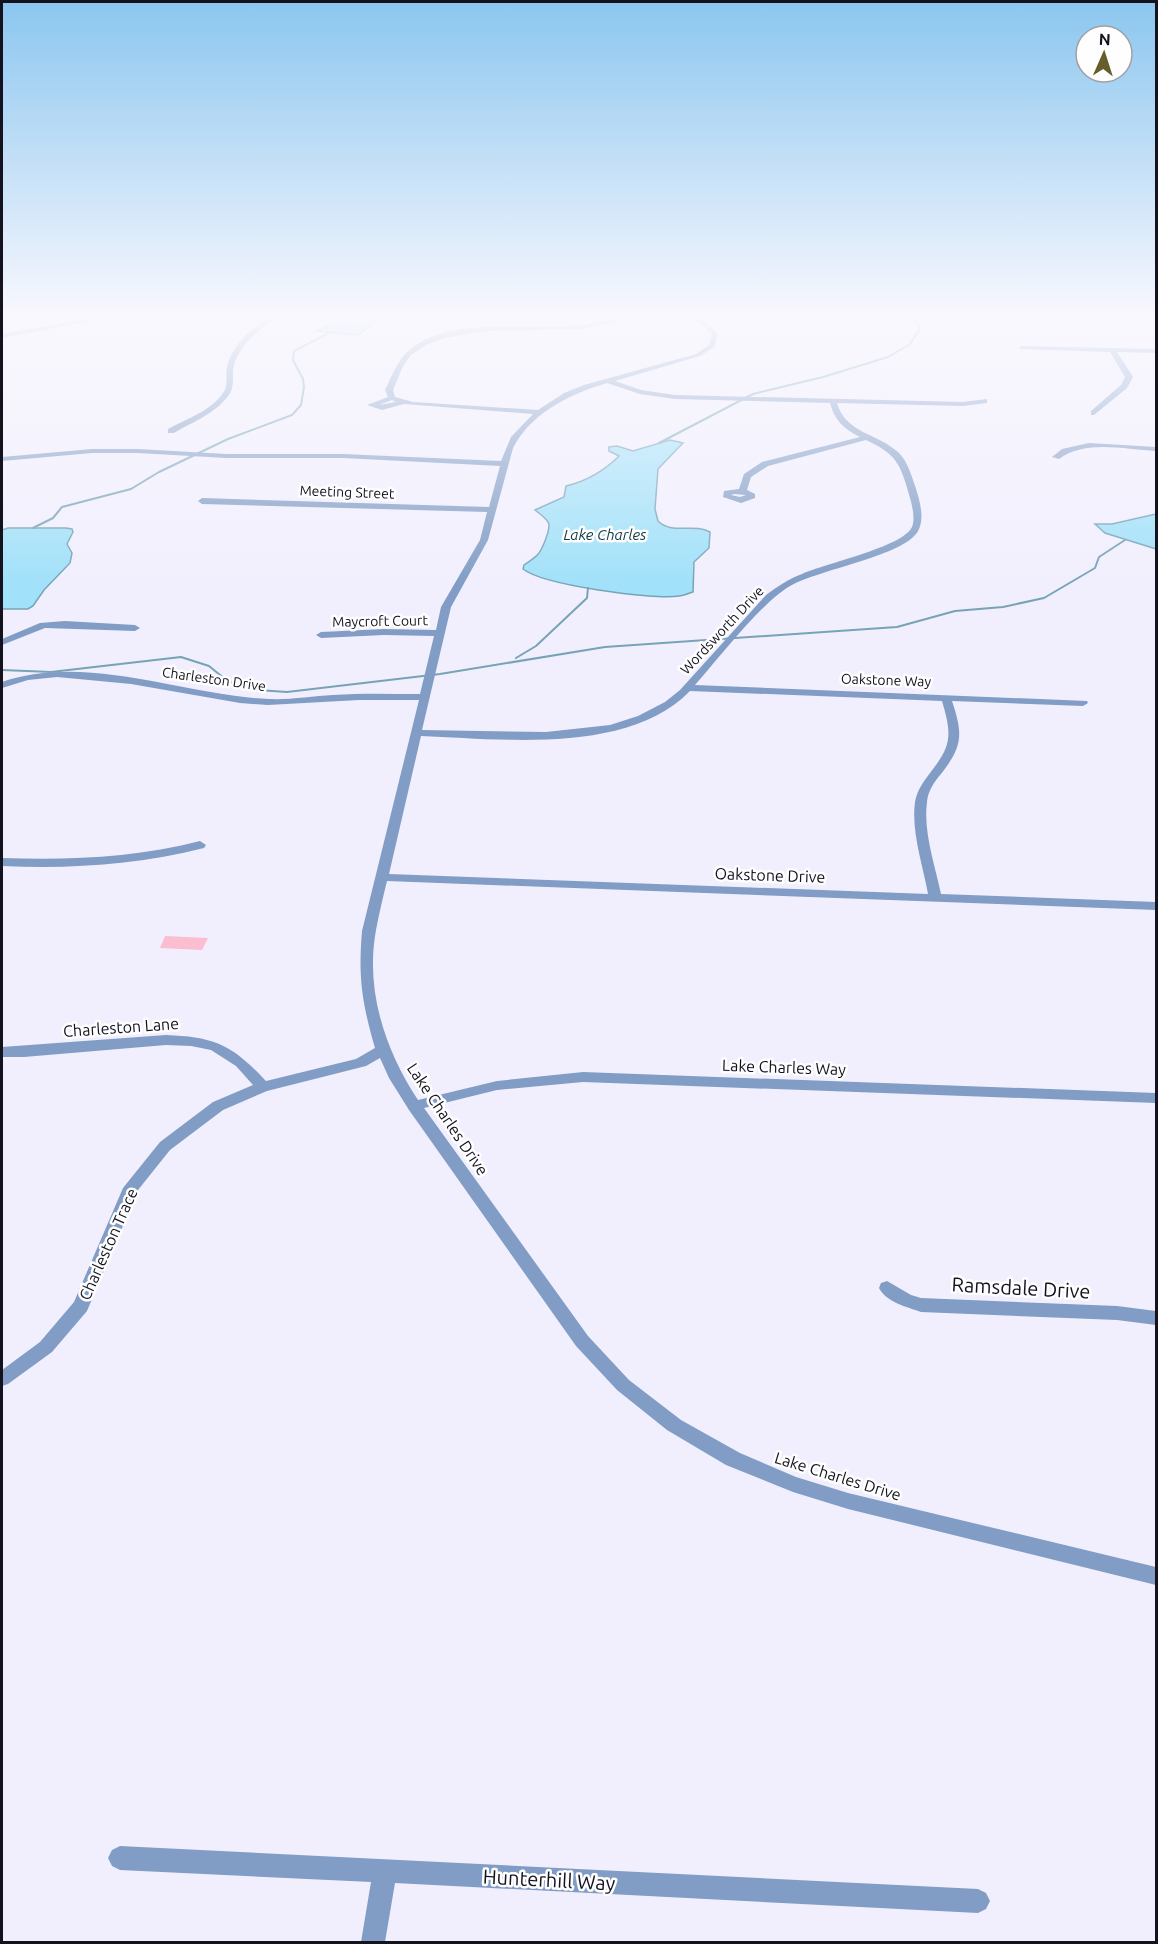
<svg xmlns="http://www.w3.org/2000/svg" width="1158" height="1944" font-family="Ubuntu,sans-serif">
	<style>
		.green { fill: #fbbed0 }
		.water { fill: #a1e1f9; stroke: #77a3b7; stroke-width: 1.5 }
		.lines { fill: none; stroke-linecap: round; stroke-linejoin: round }
		.stream { stroke: #77a3b7; stroke-width: 2 }
		.minor { fill: #819dc5; fill-rule: evenodd }
		.labels { text-anchor: middle; stroke-width: 5; stroke-linejoin: round; paint-order: stroke }
		.far-street-label { font-size: 14px; fill: #14121e; stroke: #fefefe }
		.far-water-label { font-size: 15px; font-style: italic; fill: #133946; stroke: #fefefe }
		.street-label { font-size: 16px; fill: #14121e; stroke: #fefefe }
		.near-street-label { font-size: 20px; fill: #14121e; stroke: #fefefe }
	</style>
	<rect width="100%" height="100%" fill="#f1effd"/>
	<path class="green" d="M 165,936 L 208,938 L 202,950 L 160,948 Z"/>
	<path class="water" d="M 351,313 L 435,313 L 405,315 L 375,321 L 359,335 L 317,331 Z
		M 670,440 L 683,443 L 658,469 L 655,509 L 658,521 C 672,535 694,523 710,532 L 709,548 L 694,562 L 693,592 C 689,593 684,596 679,596 C 652,600 543,585 523,569 L 524,565 C 537,556 539,556 545,541 C 552,523 551,522 535,510 L 564,497 L 566,486 C 587,481 605,470 619,456 L 609,451 L 609,447 L 617,446 L 633,451 Z
		M 1156,514 L 1156,549 L 1105,533 L 1095,524 L 1112,524 Z
		M 8,528 L 66,528 L 72,529 L 73,532 L 67,544 L 72,553 L 70,563 L 44,590 L 33,606 L 28,609 L 2,609 L 2,530 Z"/>
	<g class="lines">
		<path class="stream" d="M 659,443 L 753,394 L 823,377 L 888,357 L 910,344 L 920,329 L 911,313
			M 33,528 L 53,518 L 62,507 L 131,489 L 159,472 L 228,439 L 292,415 L 301,405 L 304,387 L 303,379 L 293,360 L 294,351 L 329,333
			M 516,658 L 536,646 L 587,598 L 588,588
			M 2,670 L 51,672 L 181,657 L 209,666 L 225,679 L 244,689 L 287,692 L 440,674 L 605,647 L 897,627 L 955,611 L 1003,607 L 1044,598 L 1095,568 L 1099,557 L 1125,540"/>
		<path class="minor" d="M 120,313 L 133,313 L 2,338 L 2,334 Z
			M 273,313 L 280,313 C 264,328 241,341 234,365 C 231,376 236,386 228,396 C 215,414 192,422 174,433 L 168,433 L 168,429 C 186,419 211,411 223,393 C 229,385 225,375 227,366 C 233,343 255,326 273,313 Z
			M 642,313 L 656,313 L 581,329 L 486,331 L 444,338 L 426,345 L 411,355 L 403,366 L 393,390 L 395,397 L 413,402 L 538,410 L 564,393 L 584,385 L 696,354 L 709,345 L 712,334 L 688,313 L 695,313 L 718,334 L 714,347 L 700,356 L 615,381 L 641,390 L 675,395 L 963,402 L 987,399 L 987,403 L 963,406 L 837,403 C 846,434 878,433 899,453 C 905,459 909,468 912,477 C 917,492 928,519 916,534 C 897,557 821,569 790,586 C 760,604 720,657 695,685 L 1087,701 L 1088,703 L 1083,706 L 952,701 C 963,734 963,746 941,774 C 934,782 928,791 927,802 C 923,832 935,865 941,894 L 1156,902 L 1156,910 L 387,881 C 383,897 379,914 376,930 C 365,990 385,1050 418,1100 L 497,1081 L 583,1072 L 1156,1093 L 1156,1103 L 583,1082 L 497,1090 L 424,1108 L 588,1336 L 629,1380 L 681,1420 L 740,1453 L 796,1477 L 848,1493 L 1156,1567 L 1156,1585 L 848,1509 L 793,1492 L 726,1465 L 667,1430 L 617,1390 L 576,1346 L 409,1110 L 389,1078 L 380,1058 L 366,1066 L 267,1091 L 223,1110 L 170,1150 L 138,1190 L 87,1311 L 52,1352 L 8,1384 L 2,1386 L 2,1370 L 40,1342 L 74,1302 L 123,1188 L 160,1142 L 213,1102 L 253,1085 L 236,1066 L 211,1050 L 191,1046 L 166,1045 L 24,1057 L 2,1057 L 2,1047 L 166,1035 C 216,1037 232,1045 266,1081 L 356,1059 L 375,1048 C 362,1003 358,978 362,931 L 419,700 L 359,700 L 268,705 L 240,703 L 131,684 L 57,677 L 28,680 L 2,688 L 2,682 C 88,653 181,695 269,699 C 290,700 312,696 333,695 C 362,693 391,694 420,694 L 434,636 L 384,635 L 321,638 L 316,635 L 321,632 L 384,629 L 436,630 L 441,607 L 480,540 L 487,512 L 202,504 L 198,501 L 202,498 L 489,507 L 500,466 L 343,458 L 226,458 L 138,453 L 92,453 L 2,461 L 2,457 L 92,449 L 138,449 L 226,454 L 343,454 L 501,461 L 511,437 L 533,414 L 404,404 L 382,410 L 367,405 L 388,397 L 385,390 C 391,378 396,364 405,354 C 442,316 521,329 569,326 C 594,325 618,318 642,313 ZM 607,383 L 640,394 L 675,399 L 830,403 C 834,420 844,429 860,437 L 762,462 L 744,474 L 739,489 L 724,491 L 723,497 L 741,503 L 755,498 L 755,494 L 747,490 L 751,477 L 768,466 L 866,440 C 894,453 900,462 908,491 C 911,501 916,517 912,527 C 903,547 823,564 802,574 C 788,579 777,587 766,595 L 680,690 L 665,702 L 638,716 L 610,725 L 546,732 L 422,730 L 451,607 L 488,540 L 513,448 C 532,412 570,394 607,383 ZM 392,400 L 396,402 L 379,405 ZM 734,494 L 746,495 L 740,497 L 731,495 ZM 690,691 L 942,701 C 952,735 952,745 930,773 C 923,782 917,791 915,802 C 911,832 923,865 928,894 L 389,874 L 421,736 C 501,739 628,755 690,691 Z
			M 1021,346 L 1156,349 L 1156,353 L 1117,352 L 1133,377 L 1127,388 L 1094,415 L 1091,415 L 1091,411 L 1121,385 L 1125,377 L 1110,352 L 1019,349 Z
			M 1089,443 L 1156,447 L 1156,451 C 1125,450 1087,439 1059,459 L 1052,457 L 1062,449 Z
			M 65,621 L 135,625 L 140,628 L 135,631 L 45,628 L 2,645 L 2,639 L 40,623 Z
			M 200,841 L 206,845 L 204,848 C 137,865 71,869 2,866 L 2,858 C 70,860 134,858 200,841 Z
			M 887,1281 L 911,1295 L 921,1298 L 1117,1306 L 1156,1311 L 1156,1325 L 1117,1320 L 921,1312 C 907,1307 886,1302 879,1288 L 881,1283 Z
			M 120,1846 L 978,1889 L 986,1893 L 990,1901 L 986,1909 L 978,1913 L 395,1883 L 385,1942 L 361,1942 L 371,1882 L 120,1870 L 112,1866 L 108,1858 L 112,1850 Z"/>
	</g>
	<linearGradient id="sky" x2="0" y2="1"><stop stop-color="#8bc6ef"/><stop offset="0.54" stop-color="#f9f8fe"/><stop offset="1" stop-color="#f9f8fe" stop-opacity="0"/></linearGradient>
	<rect width="1158" height="585" fill="url(#sky)"/>
	<g class="labels">
		<g class="far-street-label">
			<text transform="translate(347 492) rotate(2)" y="5">Meeting Street</text>
			<text transform="translate(380 621) rotate(-1)" y="5">Maycroft Court</text>
			<text transform="translate(722 630) rotate(-47)" y="5">Wordsworth Drive</text>
			<text transform="translate(214 679) rotate(8)" y="5">Charleston Drive</text>
			<text transform="translate(886 680) rotate(2)" y="5">Oakstone Way</text>
		</g>
		<g class="far-water-label">
			<text x="605" y="540">Lake Charles</text>
		</g>
		<g class="street-label">
			<text transform="translate(770 875) rotate(2)" y="6">Oakstone Drive</text>
			<text transform="translate(121 1027) rotate(-4)" y="6">Charleston Lane</text>
			<text transform="translate(784 1067) rotate(2)" y="6">Lake Charles Way</text>
			<text transform="translate(448 1119) rotate(56)" y="6">Lake Charles Drive</text>
			<text transform="translate(108 1244) rotate(-66)" y="6">Charleston Trace</text>
			<text transform="translate(838 1476) rotate(17)" y="6">Lake Charles Drive</text>
		</g>
		<g class="near-street-label">
			<text transform="translate(1021 1288) rotate(3)" y="7">Ramsdale Drive</text>
			<text transform="translate(549 1880) rotate(3)" y="7">Hunterhill Way</text>
		</g>
	</g>
	<rect width="1158" height="1944" fill="none" stroke="#14121e" stroke-width="6"/>
	<g transform="translate(1104 54) rotate(3)"><circle r="28" fill="#fefefe" stroke="#a0a0a4" stroke-width="1.5"/>
	<path d="M0-4.5L10 22L0 15L-10 22Z" fill="#655d2a"/>
	<text y="-9" font-size="16" font-weight="bold" text-anchor="middle" fill="#14121e">N</text>
	</g>
</svg>
